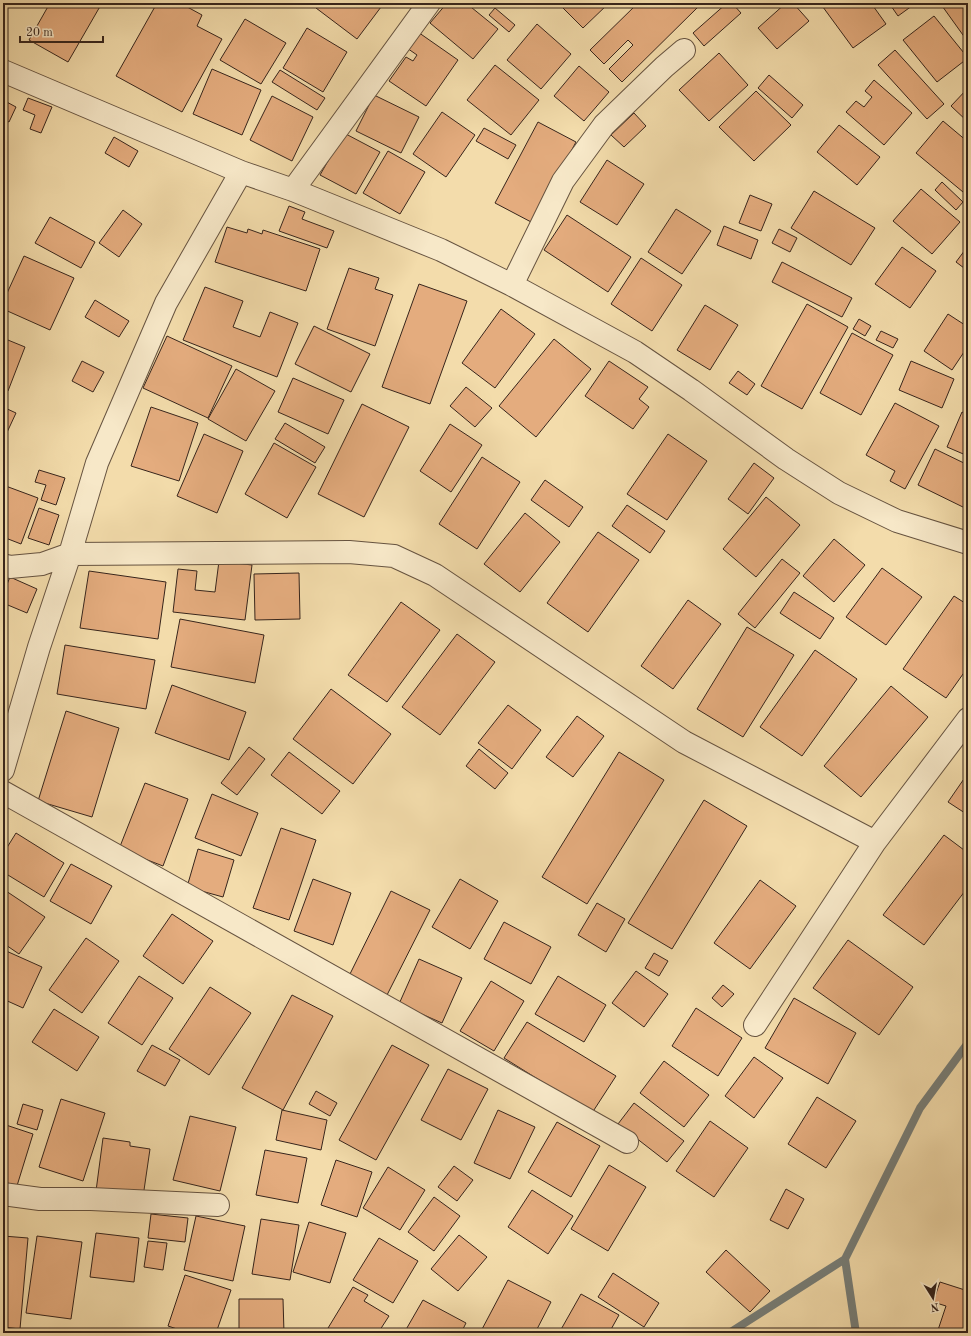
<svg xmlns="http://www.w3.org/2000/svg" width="971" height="1336" font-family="'Old Standard TT',serif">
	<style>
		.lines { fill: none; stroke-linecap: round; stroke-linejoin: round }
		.stream { stroke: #777e78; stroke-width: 8 }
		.building { fill: #e4ac7e; stroke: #37251c }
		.minor-casing { stroke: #665340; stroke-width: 24 }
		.minor { stroke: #f7e8c8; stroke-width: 22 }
	</style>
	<rect width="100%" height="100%" fill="#f3dcab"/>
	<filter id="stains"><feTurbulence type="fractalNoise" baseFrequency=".005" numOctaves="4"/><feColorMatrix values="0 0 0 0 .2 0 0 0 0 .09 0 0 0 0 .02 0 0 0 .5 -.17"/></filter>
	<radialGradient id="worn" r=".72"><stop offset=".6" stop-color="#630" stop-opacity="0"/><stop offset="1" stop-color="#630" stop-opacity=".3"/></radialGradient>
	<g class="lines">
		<path class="stream" d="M 729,1333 L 845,1259
			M 856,1333 L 845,1259 L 920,1108 L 968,1043"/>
	</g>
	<path class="building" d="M 3,3 L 8,3 L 3,11 Z
		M 50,3 L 102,3 L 68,62 L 29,40 Z
		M 157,3 L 180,3 L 202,15 L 197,26 L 222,39 L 182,112 L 116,76 Z
		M 320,3 L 384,3 L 357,39 L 316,8 Z
		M 447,3 L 466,3 L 498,29 L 473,59 L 430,23 Z
		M 558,3 L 609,3 L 583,28 Z
		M 638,3 L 696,3 L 699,6 L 622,82 L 609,69 L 633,45 L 628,40 L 604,64 L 590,50 Z
		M 727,3 L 732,3 L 741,13 L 704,46 L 693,33 Z
		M 751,3 L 760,3 L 755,8 Z
		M 786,3 L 793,3 L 809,21 L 777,49 L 758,28 Z
		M 820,3 L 871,3 L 886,24 L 853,48 Z
		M 889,3 L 916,3 L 898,16 Z
		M 940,3 L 968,3 L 968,42 Z
		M 495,8 L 515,25 L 509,32 L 489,15 Z
		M 934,16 L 968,58 L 937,82 L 903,40 Z
		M 245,19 L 286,43 L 261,84 L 220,60 Z
		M 537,24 L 571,54 L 541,89 L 507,60 Z
		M 307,28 L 347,52 L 323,92 L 283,68 Z
		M 415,30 L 458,60 L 426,106 L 389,81 L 406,57 L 413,61 L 417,55 L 404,46 Z
		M 895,50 L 944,104 L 927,119 L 878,65 Z
		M 719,53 L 748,85 L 709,121 L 679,90 Z
		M 495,65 L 539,100 L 511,135 L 467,100 Z
		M 579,66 L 609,92 L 584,121 L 554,96 Z
		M 212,69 L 261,90 L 242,135 L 193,114 Z
		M 280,70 L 325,98 L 317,110 L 272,82 Z
		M 769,75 L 803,105 L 792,118 L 758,88 Z
		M 874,80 L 912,113 L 884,145 L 846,112 L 856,101 L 864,107 L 872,97 L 865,91 Z
		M 968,88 L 968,122 L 951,106 Z
		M 756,91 L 791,125 L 754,161 L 719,127 Z
		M 374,95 L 419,117 L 401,153 L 356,131 Z
		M 272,96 L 313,117 L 292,161 L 250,140 Z
		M 28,98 L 52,107 L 41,133 L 30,129 L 35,115 L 23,110 Z
		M 3,100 L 16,107 L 9,122 L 3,119 Z
		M 442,112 L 475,135 L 446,177 L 413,154 Z
		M 634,113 L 646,126 L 624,147 L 611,135 Z
		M 943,121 L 968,142 L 968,186 L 963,192 L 916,153 Z
		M 538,122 L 576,142 L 533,223 L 495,203 Z
		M 839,125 L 880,157 L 857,185 L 817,152 Z
		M 484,128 L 516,145 L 508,159 L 476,141 Z
		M 344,133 L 380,152 L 356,194 L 320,175 Z
		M 114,137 L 138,151 L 129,167 L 105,153 Z
		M 388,151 L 425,172 L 400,214 L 363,193 Z
		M 607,160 L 644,184 L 617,225 L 580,202 Z
		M 942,182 L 963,202 L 956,210 L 935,190 Z
		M 921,189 L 960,222 L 932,254 L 893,221 Z
		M 814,191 L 875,228 L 851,265 L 791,228 Z
		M 750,195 L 772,204 L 761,231 L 739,223 Z
		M 289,206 L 305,212 L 302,219 L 334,231 L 327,248 L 279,231 Z
		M 676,209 L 711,231 L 682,274 L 648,252 Z
		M 123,210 L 142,224 L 119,257 L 99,243 Z
		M 567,215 L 631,257 L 608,292 L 544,250 Z
		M 50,217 L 95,242 L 81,268 L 35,243 Z
		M 724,226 L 758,240 L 751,259 L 717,245 Z
		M 227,227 L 247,233 L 248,229 L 262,234 L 263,230 L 320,249 L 306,291 L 215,262 Z
		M 779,229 L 797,238 L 790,252 L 772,243 Z
		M 968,246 L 968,271 L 956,262 Z
		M 902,247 L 936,271 L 910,308 L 875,284 Z
		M 24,256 L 74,278 L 50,330 L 3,309 L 3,302 Z
		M 641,258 L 682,285 L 652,331 L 611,304 Z
		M 782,262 L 852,298 L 842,317 L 772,282 Z
		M 349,268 L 379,278 L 375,289 L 393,295 L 375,346 L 327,329 Z
		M 419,284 L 467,301 L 430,404 L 382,387 Z
		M 205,287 L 243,301 L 233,327 L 260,337 L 270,312 L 298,323 L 277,377 L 183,340 Z
		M 95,300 L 129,321 L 119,337 L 85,317 Z
		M 807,304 L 848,327 L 802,409 L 761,386 Z
		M 705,305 L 738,325 L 710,370 L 677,350 Z
		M 501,309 L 535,334 L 495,388 L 462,363 Z
		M 948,314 L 968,327 L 968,346 L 952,370 L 924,351 Z
		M 859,319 L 871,326 L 865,336 L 853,329 Z
		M 314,326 L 370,354 L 351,392 L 295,364 Z
		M 881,331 L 898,339 L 893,348 L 876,340 Z
		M 852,333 L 893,355 L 861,415 L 820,393 Z
		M 167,336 L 232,366 L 208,418 L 143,388 Z
		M 3,338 L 25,347 L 8,391 L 3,389 Z
		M 554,339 L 591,369 L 536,437 L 499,406 Z
		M 82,361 L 104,372 L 93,392 L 72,381 Z
		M 609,361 L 648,387 L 639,399 L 649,407 L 633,429 L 585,396 Z
		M 911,361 L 954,379 L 942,408 L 899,390 Z
		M 236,369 L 275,391 L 246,441 L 208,419 Z
		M 738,371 L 755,384 L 747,395 L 729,383 Z
		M 293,378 L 344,400 L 328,434 L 278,412 Z
		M 466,387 L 492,408 L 475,427 L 450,406 Z
		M 895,403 L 939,426 L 905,489 L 890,481 L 895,471 L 866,455 Z
		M 362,404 L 409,427 L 364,517 L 318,494 Z
		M 3,407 L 16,413 L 3,441 Z
		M 151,407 L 198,423 L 179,481 L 131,466 Z
		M 962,412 L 968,415 L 968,456 L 947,447 Z
		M 285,423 L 325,447 L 315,463 L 275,439 Z
		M 450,424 L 482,445 L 451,492 L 420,471 Z
		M 204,434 L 243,451 L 217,513 L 177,496 Z
		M 668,434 L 707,461 L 667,520 L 627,494 Z
		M 274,443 L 316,467 L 287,518 L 245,494 Z
		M 935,449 L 968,465 L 967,509 L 918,485 Z
		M 482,457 L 520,482 L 477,549 L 439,524 Z
		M 754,463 L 774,478 L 748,514 L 728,499 Z
		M 39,470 L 65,478 L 56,505 L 41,500 L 46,485 L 35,482 Z
		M 545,480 L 583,507 L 569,527 L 531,500 Z
		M 3,485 L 38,498 L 21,544 L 3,537 Z
		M 766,497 L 800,525 L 756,577 L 723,549 Z
		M 627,505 L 665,531 L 650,553 L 612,526 Z
		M 39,508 L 59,515 L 49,545 L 28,538 Z
		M 525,513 L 560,542 L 520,592 L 484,564 Z
		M 598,532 L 639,560 L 588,632 L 547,603 Z
		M 834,539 L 865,565 L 834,602 L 803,576 Z
		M 782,559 L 800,573 L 755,628 L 738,614 Z
		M 219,561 L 252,565 L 245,620 L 173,612 L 178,569 L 197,571 L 195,590 L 215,592 Z
		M 882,568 L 922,597 L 886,645 L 846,617 Z
		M 89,571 L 166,582 L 158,639 L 80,628 Z
		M 299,573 L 300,619 L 255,620 L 254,574 Z
		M 10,577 L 37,589 L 27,613 L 3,603 L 3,594 Z
		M 794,592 L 834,618 L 820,639 L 780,613 Z
		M 954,596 L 968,605 L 968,667 L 946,698 L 903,669 Z
		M 688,600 L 721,624 L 673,689 L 641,666 Z
		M 401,602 L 440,630 L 387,702 L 348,675 Z
		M 180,619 L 264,635 L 255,683 L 171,667 Z
		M 747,627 L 794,655 L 743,737 L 697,709 Z
		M 457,634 L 495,662 L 440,735 L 402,707 Z
		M 65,645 L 155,660 L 146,709 L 57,694 Z
		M 815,650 L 857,679 L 802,756 L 760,727 Z
		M 172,685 L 246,712 L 229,760 L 155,733 Z
		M 891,686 L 928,717 L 861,797 L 824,766 Z
		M 331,689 L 391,734 L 353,784 L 293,739 Z
		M 508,705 L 541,730 L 512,769 L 478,743 Z
		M 66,711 L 119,728 L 92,817 L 38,801 Z
		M 577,716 L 604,736 L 573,777 L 546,757 Z
		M 249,747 L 265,759 L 237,795 L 221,783 Z
		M 479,749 L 508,773 L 495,789 L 466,766 Z
		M 289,752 L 340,791 L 322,814 L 271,775 Z
		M 619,752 L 664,780 L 587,904 L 542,877 Z
		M 968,773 L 968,815 L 948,802 Z
		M 145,783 L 188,799 L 163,866 L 119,849 Z
		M 212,794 L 258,813 L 241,856 L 195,838 Z
		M 704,800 L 747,826 L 672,949 L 628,923 Z
		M 281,828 L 316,840 L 289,920 L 253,908 Z
		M 16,833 L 64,863 L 44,897 L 3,872 L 3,854 Z
		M 944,835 L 968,853 L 968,887 L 924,945 L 883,915 Z
		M 198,849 L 234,860 L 223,897 L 187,887 Z
		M 71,864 L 112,886 L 91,924 L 50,901 Z
		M 313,879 L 351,893 L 333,945 L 294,931 Z
		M 460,879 L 498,901 L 470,949 L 432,927 Z
		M 760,880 L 796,906 L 750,969 L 714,943 Z
		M 3,889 L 45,917 L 19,954 L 3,943 Z
		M 391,891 L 430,910 L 386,997 L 348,978 Z
		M 597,903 L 625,919 L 606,952 L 578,935 Z
		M 172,914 L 213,941 L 183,984 L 143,956 Z
		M 504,922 L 551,947 L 531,984 L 484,959 Z
		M 86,938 L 119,961 L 82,1013 L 49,990 Z
		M 848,940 L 913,987 L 879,1035 L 813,988 Z
		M 4,950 L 42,967 L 23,1008 L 3,999 Z
		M 654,953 L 668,961 L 659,976 L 645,968 Z
		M 419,959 L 462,978 L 442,1023 L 399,1004 Z
		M 636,971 L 668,994 L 644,1027 L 612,1003 Z
		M 139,976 L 173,998 L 142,1045 L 108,1023 Z
		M 558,976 L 606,1005 L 584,1042 L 535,1014 Z
		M 491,981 L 524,1001 L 494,1051 L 460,1031 Z
		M 723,985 L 734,994 L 722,1007 L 712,998 Z
		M 210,987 L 251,1013 L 209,1075 L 169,1049 Z
		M 292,995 L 333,1016 L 283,1110 L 242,1088 Z
		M 794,998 L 856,1033 L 828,1084 L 765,1048 Z
		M 696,1008 L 742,1038 L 718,1076 L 672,1046 Z
		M 54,1009 L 99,1037 L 77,1071 L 32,1042 Z
		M 527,1022 L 616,1076 L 592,1113 L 504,1058 Z
		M 152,1045 L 180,1060 L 165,1086 L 137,1071 Z
		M 392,1045 L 429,1065 L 376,1160 L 339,1140 Z
		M 754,1057 L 783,1078 L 754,1118 L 725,1096 Z
		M 664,1061 L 709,1095 L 684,1127 L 640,1093 Z
		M 448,1069 L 488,1089 L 461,1140 L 421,1120 Z
		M 316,1091 L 337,1103 L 330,1116 L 309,1104 Z
		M 817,1097 L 856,1121 L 826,1168 L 788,1144 Z
		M 61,1099 L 105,1113 L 83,1181 L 39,1167 Z
		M 634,1103 L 684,1141 L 667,1162 L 618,1124 Z
		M 23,1104 L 43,1110 L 37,1130 L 17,1124 Z
		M 282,1110 L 327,1120 L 321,1150 L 276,1140 Z
		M 498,1110 L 535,1127 L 510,1179 L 474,1163 Z
		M 190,1116 L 236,1127 L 220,1191 L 173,1180 Z
		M 710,1121 L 748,1148 L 714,1197 L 676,1171 Z
		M 557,1122 L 600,1146 L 571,1197 L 528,1172 Z
		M 3,1124 L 33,1134 L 16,1189 L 3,1185 Z
		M 103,1138 L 130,1142 L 130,1146 L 150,1149 L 143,1197 L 96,1191 Z
		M 265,1150 L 307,1158 L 298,1203 L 256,1195 Z
		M 336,1160 L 372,1172 L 357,1217 L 321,1205 Z
		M 609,1165 L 646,1187 L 608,1251 L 571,1229 Z
		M 454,1166 L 473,1180 L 457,1201 L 438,1187 Z
		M 388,1167 L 425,1190 L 400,1230 L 363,1208 Z
		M 786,1189 L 804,1199 L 788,1229 L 770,1220 Z
		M 532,1190 L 573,1216 L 548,1254 L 508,1227 Z
		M 434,1197 L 460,1216 L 434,1251 L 408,1232 Z
		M 151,1214 L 188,1218 L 185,1242 L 148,1238 Z
		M 196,1216 L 245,1226 L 233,1281 L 184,1270 Z
		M 261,1219 L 299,1225 L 290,1280 L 252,1274 Z
		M 309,1222 L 346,1233 L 330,1283 L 293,1272 Z
		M 96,1233 L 139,1238 L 134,1282 L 90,1277 Z
		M 459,1235 L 487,1257 L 458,1291 L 431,1269 Z
		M 3,1236 L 28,1238 L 20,1329 L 3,1327 Z
		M 37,1236 L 82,1242 L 71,1319 L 26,1313 Z
		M 379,1238 L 418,1261 L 393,1303 L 353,1280 Z
		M 148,1241 L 167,1243 L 163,1270 L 144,1267 Z
		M 726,1250 L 770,1291 L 750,1312 L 706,1272 Z
		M 613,1273 L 659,1303 L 644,1327 L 598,1297 Z
		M 185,1275 L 231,1290 L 216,1333 L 189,1333 L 168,1326 Z
		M 508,1280 L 551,1302 L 535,1333 L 480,1333 Z
		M 940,1282 L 968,1291 L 968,1333 L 937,1333 L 946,1306 L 933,1302 Z
		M 353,1287 L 368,1295 L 364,1301 L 389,1316 L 378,1333 L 325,1333 Z
		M 581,1294 L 619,1315 L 609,1333 L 559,1333 Z
		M 239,1299 L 283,1299 L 284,1333 L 239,1333 Z
		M 423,1300 L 466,1323 L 461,1333 L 404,1333 Z"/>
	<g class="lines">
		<g class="minor-casing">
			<path id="minor" d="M 3,71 L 241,172 L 293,190 L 441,250 L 512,285 L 635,352 L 691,390 L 786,459 L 839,493 L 897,521 L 968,543
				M 293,190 L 429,3
				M 512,285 L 563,181 L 604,125 L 664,67 L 684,50
				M 3,565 L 10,567 L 42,564 L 70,554 L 349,552 L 394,556 L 435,575 L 684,742 L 875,842
				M 3,770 L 39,647 L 70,554 L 97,463 L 166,303 L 241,172
				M 3,792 L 627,1142
				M 755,1025 L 875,842 L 968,719
				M 3,1194 L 40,1199 L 91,1199 L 218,1205"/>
		</g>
		<use href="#minor" class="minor"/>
	</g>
	<rect width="971" height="1336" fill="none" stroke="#f3dcab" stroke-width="16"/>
	<rect x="4" y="4" width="963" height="1328" fill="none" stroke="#37251c" stroke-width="2"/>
	<rect x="8" y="8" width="955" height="1320" fill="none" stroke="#37251c"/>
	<g transform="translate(933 1298) rotate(169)" stroke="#f7e8c8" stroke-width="3" paint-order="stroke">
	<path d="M0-3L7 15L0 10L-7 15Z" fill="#37251c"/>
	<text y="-6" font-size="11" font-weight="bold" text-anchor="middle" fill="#37251c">N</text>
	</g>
	<path d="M20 36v6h83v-6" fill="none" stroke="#37251c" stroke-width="2"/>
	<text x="26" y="36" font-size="12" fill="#37251c" stroke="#f7e8c8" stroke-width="3" paint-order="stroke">20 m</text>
	<rect width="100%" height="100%" filter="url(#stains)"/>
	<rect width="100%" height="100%" fill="url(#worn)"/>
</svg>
